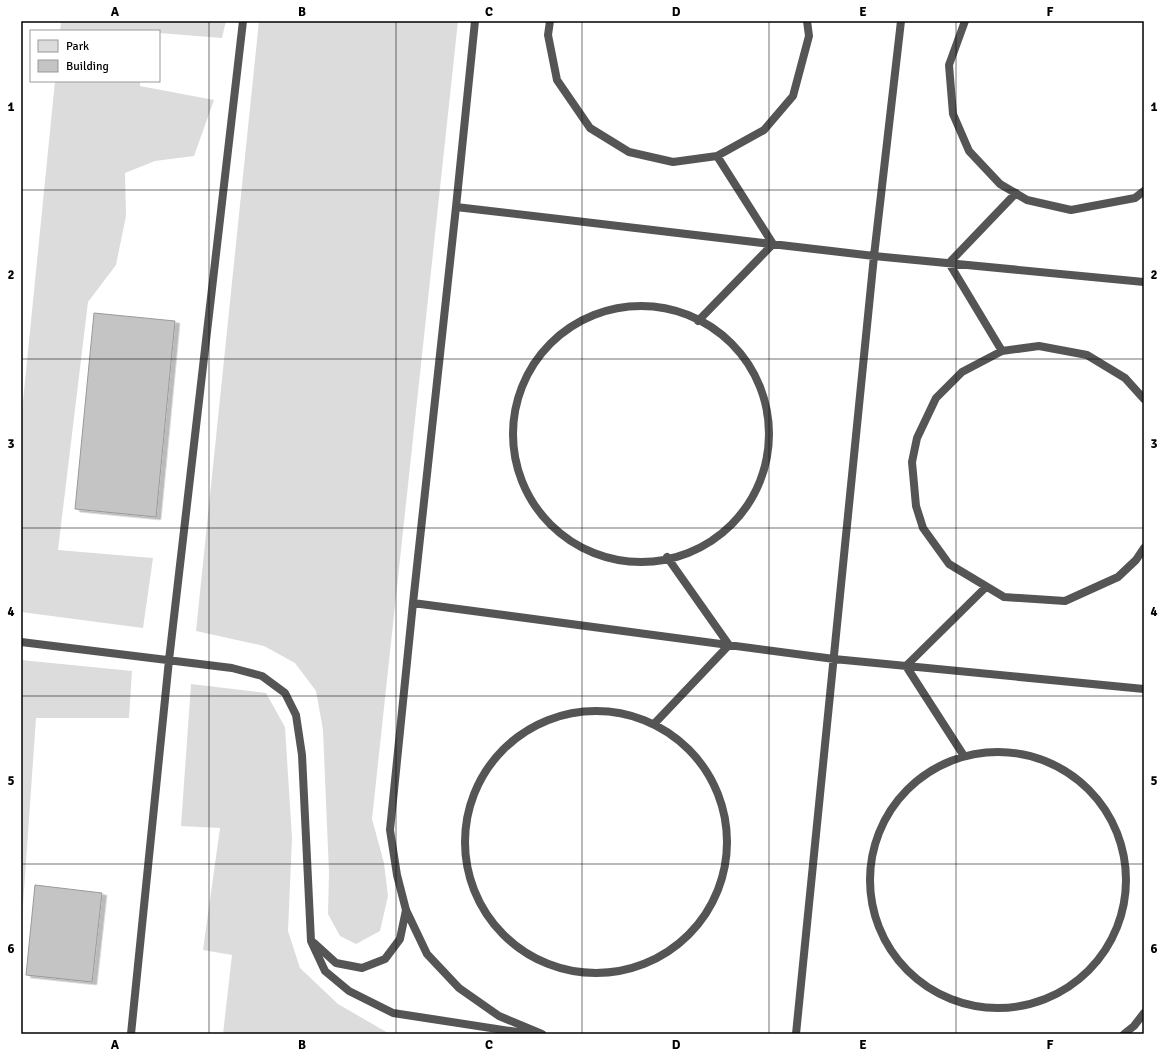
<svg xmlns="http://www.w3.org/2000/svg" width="1165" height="1055" font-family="Signika,sans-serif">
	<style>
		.green { fill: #dcdcdc }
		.building { fill: #c4c4c4; stroke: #999; filter: url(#shadow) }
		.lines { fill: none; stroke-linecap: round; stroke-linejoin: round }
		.lane { stroke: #555; stroke-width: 8 }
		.grid { fill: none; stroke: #000; stroke-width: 1; stroke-opacity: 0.55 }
		.neatline { fill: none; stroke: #000; stroke-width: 1.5 }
		.grid-label { font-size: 13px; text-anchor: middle; font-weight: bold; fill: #000 }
	</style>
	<defs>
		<filter id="shadow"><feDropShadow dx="4.5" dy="2.5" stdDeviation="0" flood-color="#0004"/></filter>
	</defs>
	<rect width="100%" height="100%" fill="#fff"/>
	<path class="green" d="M 61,21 L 226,21 L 222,38 L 159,33 L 159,31 L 60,31 Z
		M 259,21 L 458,21 L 372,819 L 384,863 L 388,896 L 380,931 L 356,944 L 340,936 L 328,914 L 329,873 L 323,730 L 316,691 L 295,663 L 264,646 L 196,631 Z
		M 55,81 L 140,81 L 140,86 L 214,100 L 194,156 L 155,161 L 125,173 L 126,216 L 116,265 L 88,302 L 58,550 L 153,558 L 143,628 L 21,612 L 21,421 Z
		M 21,660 L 132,671 L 129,718 L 36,718 L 21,934 Z
		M 191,684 L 266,693 L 285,727 L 292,838 L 288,931 L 300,968 L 338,1004 L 388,1033 L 398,1034 L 223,1034 L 232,955 L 203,950 L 220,828 L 181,826 Z"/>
	<path class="building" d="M 94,313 L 175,321 L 156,517 L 75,509 Z
		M 35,885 L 102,893 L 92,982 L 26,975 Z"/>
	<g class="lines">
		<path class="lane" d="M 475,21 L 456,207 L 413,603 L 390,830 L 397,875 L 406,910 L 427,954 L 459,988 L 499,1016 L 542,1034
			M 550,21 L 548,35 L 557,80 L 590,128 L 629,152 L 673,162 L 717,156 L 764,130 L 793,96 L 809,36 L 807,21
			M 965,21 L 949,65 L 953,114 L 969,151 L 1000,184 L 1027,200 L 1071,210 L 1135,198 L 1144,191
			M 456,207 L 874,256 L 1144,282
			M513 434a128 128 0 1 1 256 0a128 128 0 1 1-256 0Z
			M 698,321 L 773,244 L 717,156
			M 1002,351 L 949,263 L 1016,193
			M 1144,399 L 1125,378 L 1087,355 L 1039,346 L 1002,351 L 962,372 L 936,398 L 917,438 L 912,462 L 916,506 L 923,528 L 949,564 L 1004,597 L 1065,601 L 1118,577 L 1136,560 L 1144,548
			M 413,603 L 834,659 L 1144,689
			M 21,642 L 232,668 L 262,676 L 285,693 L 296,715 L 302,755 L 311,941 L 325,971 L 349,991 L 393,1013 L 530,1034
			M465 842a131 131 0 1 1 262 0a131 131 0 1 1-262 0Z
			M 654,724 L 729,645 L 667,557
			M870 880a128 128 0 1 1 256 0a128 128 0 1 1-256 0Z
			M 964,756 L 906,666 L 986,587
			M 314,943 L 336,963 L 362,968 L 385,959 L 400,939 L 406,910
			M 131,1034 L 169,660 L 243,21
			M 796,1034 L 874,256 L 901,21
			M 1124,1034 L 1134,1026 L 1144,1013"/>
	</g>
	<path class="grid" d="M 209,21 L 209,1034M 396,21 L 396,1034M 582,21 L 582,1034M 769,21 L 769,1034M 956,21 L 956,1034M 21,190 L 1144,190M 21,359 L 1144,359M 21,528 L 1144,528M 21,696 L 1144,696M 21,864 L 1144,864"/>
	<rect width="1165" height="1055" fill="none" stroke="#ffffff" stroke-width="44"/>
	<rect x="30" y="30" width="130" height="52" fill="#ffffff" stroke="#999999"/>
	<rect x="38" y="40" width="20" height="12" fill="#dcdcdc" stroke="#999999"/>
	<text x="66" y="50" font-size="12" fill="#000000">Park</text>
	<rect x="38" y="60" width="20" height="12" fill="#c4c4c4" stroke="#999999"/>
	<text x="66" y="70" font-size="12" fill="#000000">Building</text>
	<rect x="22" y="22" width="1121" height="1011" class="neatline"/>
	<g class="grid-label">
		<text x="115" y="16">A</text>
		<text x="302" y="16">B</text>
		<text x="489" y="16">C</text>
		<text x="676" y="16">D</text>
		<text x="863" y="16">E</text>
		<text x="1050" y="16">F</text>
		<text x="11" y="111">1</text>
		<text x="1154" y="111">1</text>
		<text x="11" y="279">2</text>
		<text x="1154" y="279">2</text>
		<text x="11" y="448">3</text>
		<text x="1154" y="448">3</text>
		<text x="11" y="616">4</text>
		<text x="1154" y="616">4</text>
		<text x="11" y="785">5</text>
		<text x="1154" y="785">5</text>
		<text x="11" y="953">6</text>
		<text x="1154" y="953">6</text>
		<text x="115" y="1049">A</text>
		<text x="302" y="1049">B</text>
		<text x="489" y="1049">C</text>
		<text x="676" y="1049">D</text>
		<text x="863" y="1049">E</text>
		<text x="1050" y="1049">F</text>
	</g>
</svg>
